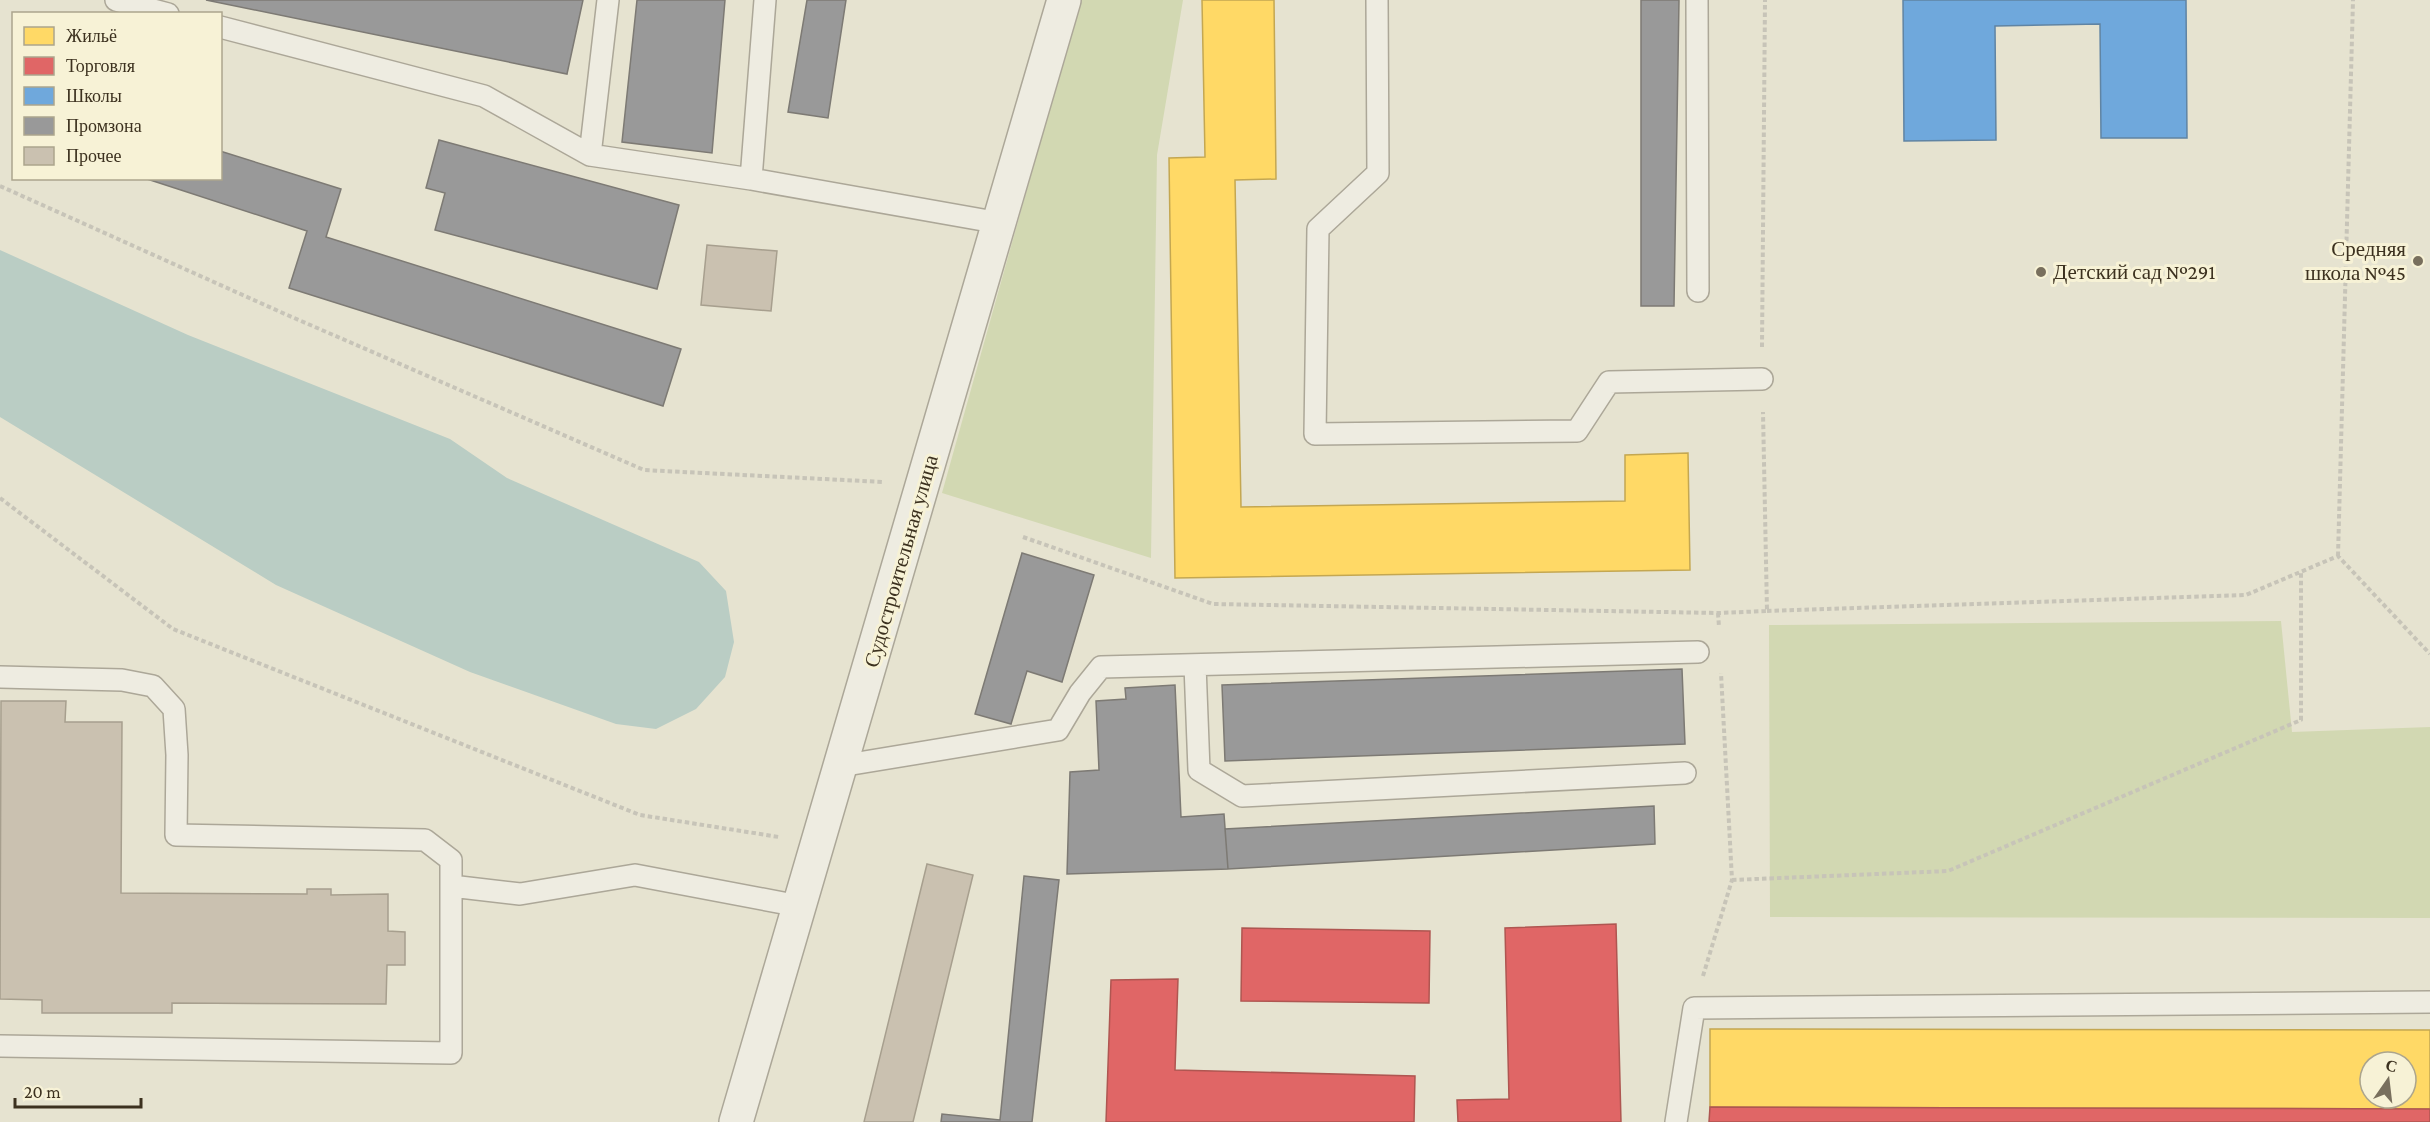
<svg xmlns="http://www.w3.org/2000/svg" width="2430" height="1122" font-family="'Crimson Pro',serif">
	<style>
		.green { fill: #d2d8b2 }
		.water { fill: #bacdc4 }
		.homes { fill: #ffd966; stroke: #c4a751; stroke-width: 1.5; fill-rule: evenodd }
		.shops { fill: #e06666; stroke: #af5651; stroke-width: 1.5 }
		.schools { fill: #6fa8dc; stroke: #6084a3; stroke-width: 1.5 }
		.industry { fill: #999; stroke: #7d7a74; stroke-width: 1.5 }
		.building { fill: #cac1b0; stroke: #a79f8e; stroke-width: 1.5 }
		.lines { fill: none; stroke-linecap: round; stroke-linejoin: round }
		.lane-casing { stroke: #aca798; stroke-width: 24 }
		.street-casing { stroke: #aca798; stroke-width: 36 }
		.path { stroke: #c7c4b8; stroke-width: 4; stroke-dasharray: 4.5 3; stroke-linecap: butt }
		.lane { stroke: #eeece1; stroke-width: 21 }
		.street { stroke: #eeece1; stroke-width: 33 }
		.poi-dot { fill: #786f5d; stroke: #f7f2d6; stroke-width: 2 }
		.labels { text-anchor: middle; stroke-width: 6; stroke-linejoin: round; paint-order: stroke }
		.poi-label { font-size: 21px; fill: #3c311f; stroke: #f7f2d6; text-anchor: end }
		.street-label { font-size: 21px; fill: #3c311f; stroke: #f7f2d6 }
	</style>
	<rect width="100%" height="100%" fill="#e6e3d0"/>
	<path class="green" d="M 1080,0 L 1183,0 L 1157,155 L 1151,558 L 942,493 Z
		M 2281,621 L 2292,732 L 2430,727 L 2430,918 L 1770,917 L 1769,625 Z"/>
	<path class="water" d="M 0,250 L 188,335 L 450,439 L 507,478 L 699,562 L 726,591 L 734,642 L 725,677 L 696,709 L 656,729 L 616,724 L 470,672 L 276,585 L 0,417 Z"/>
	<path class="homes" d="M 1202,0 L 1274,0 L 1276,179 L 1235,180 L 1241,507 L 1625,501 L 1625,455 L 1688,453 L 1690,570 L 1175,578 L 1169,158 L 1205,157 Z
		M 1710,1029 L 2430,1030 L 2430,1109 L 1710,1107 ZM 2370,1062 L 2406,1062 L 2406,1098 L 2370,1098 Z"/>
	<path class="shops" d="M 1616,924 L 1621,1122 L 1458,1122 L 1457,1100 L 1509,1099 L 1505,928 Z
		M 1242,928 L 1430,931 L 1429,1003 L 1241,1001 Z
		M 1178,979 L 1175,1070 L 1415,1076 L 1414,1122 L 1106,1122 L 1111,980 Z
		M 1710,1107 L 2430,1109 L 2430,1122 L 1709,1122 Z"/>
	<path class="schools" d="M 1903,0 L 2186,0 L 2187,138 L 2101,138 L 2100,24 L 1995,26 L 1996,140 L 1904,141 Z"/>
	<path class="industry" d="M 206,0 L 583,0 L 567,74 Z
		M 637,0 L 725,0 L 712,153 L 622,142 Z
		M 807,0 L 846,0 L 828,118 L 788,112 Z
		M 1641,0 L 1679,0 L 1674,306 L 1641,306 Z
		M 439,140 L 679,205 L 657,289 L 435,230 L 445,193 L 426,188 Z
		M 220,151 L 341,189 L 326,237 L 681,349 L 663,406 L 289,288 L 307,231 L 144,178 L 220,178 Z
		M 1022,553 L 1094,575 L 1062,682 L 1027,671 L 1011,724 L 975,714 Z
		M 1682,669 L 1685,744 L 1225,761 L 1222,685 Z
		M 1175,685 L 1181,817 L 1224,814 L 1228,869 L 1067,874 L 1070,772 L 1099,770 L 1096,701 L 1126,699 L 1125,688 Z
		M 1654,806 L 1655,844 L 1228,869 L 1225,829 Z
		M 1024,876 L 1059,880 L 1032,1122 L 941,1122 L 942,1114 L 1000,1120 Z"/>
	<path class="building" d="M 707,245 L 777,251 L 771,311 L 701,305 Z
		M 1,701 L 66,701 L 65,722 L 122,722 L 121,893 L 307,894 L 307,889 L 331,889 L 331,895 L 388,894 L 388,931 L 405,932 L 405,965 L 387,965 L 386,1004 L 172,1003 L 172,1013 L 42,1013 L 42,1000 L 0,999 Z
		M 927,864 L 973,875 L 913,1122 L 864,1122 Z"/>
	<g class="lines">
		<g class="lane-casing">
			<path id="lane" d="M 116,0 L 168,14
				M 1377,0 L 1378,173 L 1318,229 L 1315,434 L 1577,431 L 1609,382 L 1762,379
				M 1697,0 L 1698,291
				M 220,27 L 484,96 L 590,155 L 751,179 L 1000,223
				M 590,155 L 608,0
				M 751,179 L 765,0
				M 1195,665 L 1199,770 L 1242,796 L 1685,773
				M 0,677 L 122,680 L 153,686 L 174,709 L 177,755 L 176,835 L 425,840 L 451,860 L 451,1053 L 0,1046
				M 840,766 L 1058,730 L 1080,693 L 1101,667 L 1698,652
				M 451,886 L 520,894 L 635,875 L 799,906
				M 1676,1122 L 1694,1008 L 2430,1002"/>
		</g>
		<g class="street-casing">
			<path id="street" d="M 736,1122 L 1064,0"/>
		</g>
		<path class="path" d="M 0,186 L 285,314 L 644,470 L 884,482
			M 1762,347 L 1765,0
			M 0,498 L 173,629 L 640,815 L 779,837
			M 1023,537 L 1213,604 L 1718,613 L 1767,611 L 1763,412
			M 2338,556 L 2353,0
			M 1767,611 L 2246,595 L 2338,556 L 2430,654
			M 1718,613 L 1719,627
			M 1732,880 L 1948,871 L 2301,720 L 2301,572
			M 1703,976 L 1732,880 L 1721,673"/>
		<use href="#lane" class="lane"/>
		<use href="#street" class="street"/>
	</g>
	<g class="poi-dot">
		<circle cx="2418" cy="261" r="6"/>
		<circle cx="2041" cy="272" r="6"/>
	</g>
	<g class="labels">
		<g class="poi-label">
			<text x="2406" y="256">Средняя<tspan x="2406" dy="24">школа №45</tspan></text>
			<text x="2053" y="279" text-anchor="start">Детский сад №291</text>
		</g>
		<g class="street-label">
			<text transform="translate(901 561) rotate(-74)" y="7">Судостроительная улица</text>
		</g>
	</g>
	<rect x="12" y="12" width="210" height="168" fill="#f7f2d6" stroke="#aca58d" stroke-width="1.5"/>
	<rect x="24" y="27" width="30" height="18" fill="#ffd966" stroke="#aca58d" stroke-width="1.5"/>
	<text x="66" y="42" font-size="18" fill="#3c311f">Жильё</text>
	<rect x="24" y="57" width="30" height="18" fill="#e06666" stroke="#aca58d" stroke-width="1.5"/>
	<text x="66" y="72" font-size="18" fill="#3c311f">Торговля</text>
	<rect x="24" y="87" width="30" height="18" fill="#6fa8dc" stroke="#aca58d" stroke-width="1.5"/>
	<text x="66" y="102" font-size="18" fill="#3c311f">Школы</text>
	<rect x="24" y="117" width="30" height="18" fill="#999999" stroke="#aca58d" stroke-width="1.5"/>
	<text x="66" y="132" font-size="18" fill="#3c311f">Промзона</text>
	<rect x="24" y="147" width="30" height="18" fill="#cac1b0" stroke="#aca58d" stroke-width="1.5"/>
	<text x="66" y="162" font-size="18" fill="#3c311f">Прочее</text>
	<g transform="translate(2388 1080) rotate(14)"><circle r="28" fill="#f7f2d6" stroke="#aca58d" stroke-width="1.5"/>
	<path d="M0-4.5L10 22L0 15L-10 22Z" fill="#786f5d"/>
	<text y="-9" font-size="16" font-weight="bold" text-anchor="middle" fill="#3c311f">С</text>
	</g>
	<path d="M15 1098v9h126v-9" fill="none" stroke="#3c311f" stroke-width="3"/>
	<text x="24" y="1098" font-size="18" fill="#3c311f" stroke="#f7f2d6" stroke-width="4.5" paint-order="stroke">20 m</text>
</svg>
